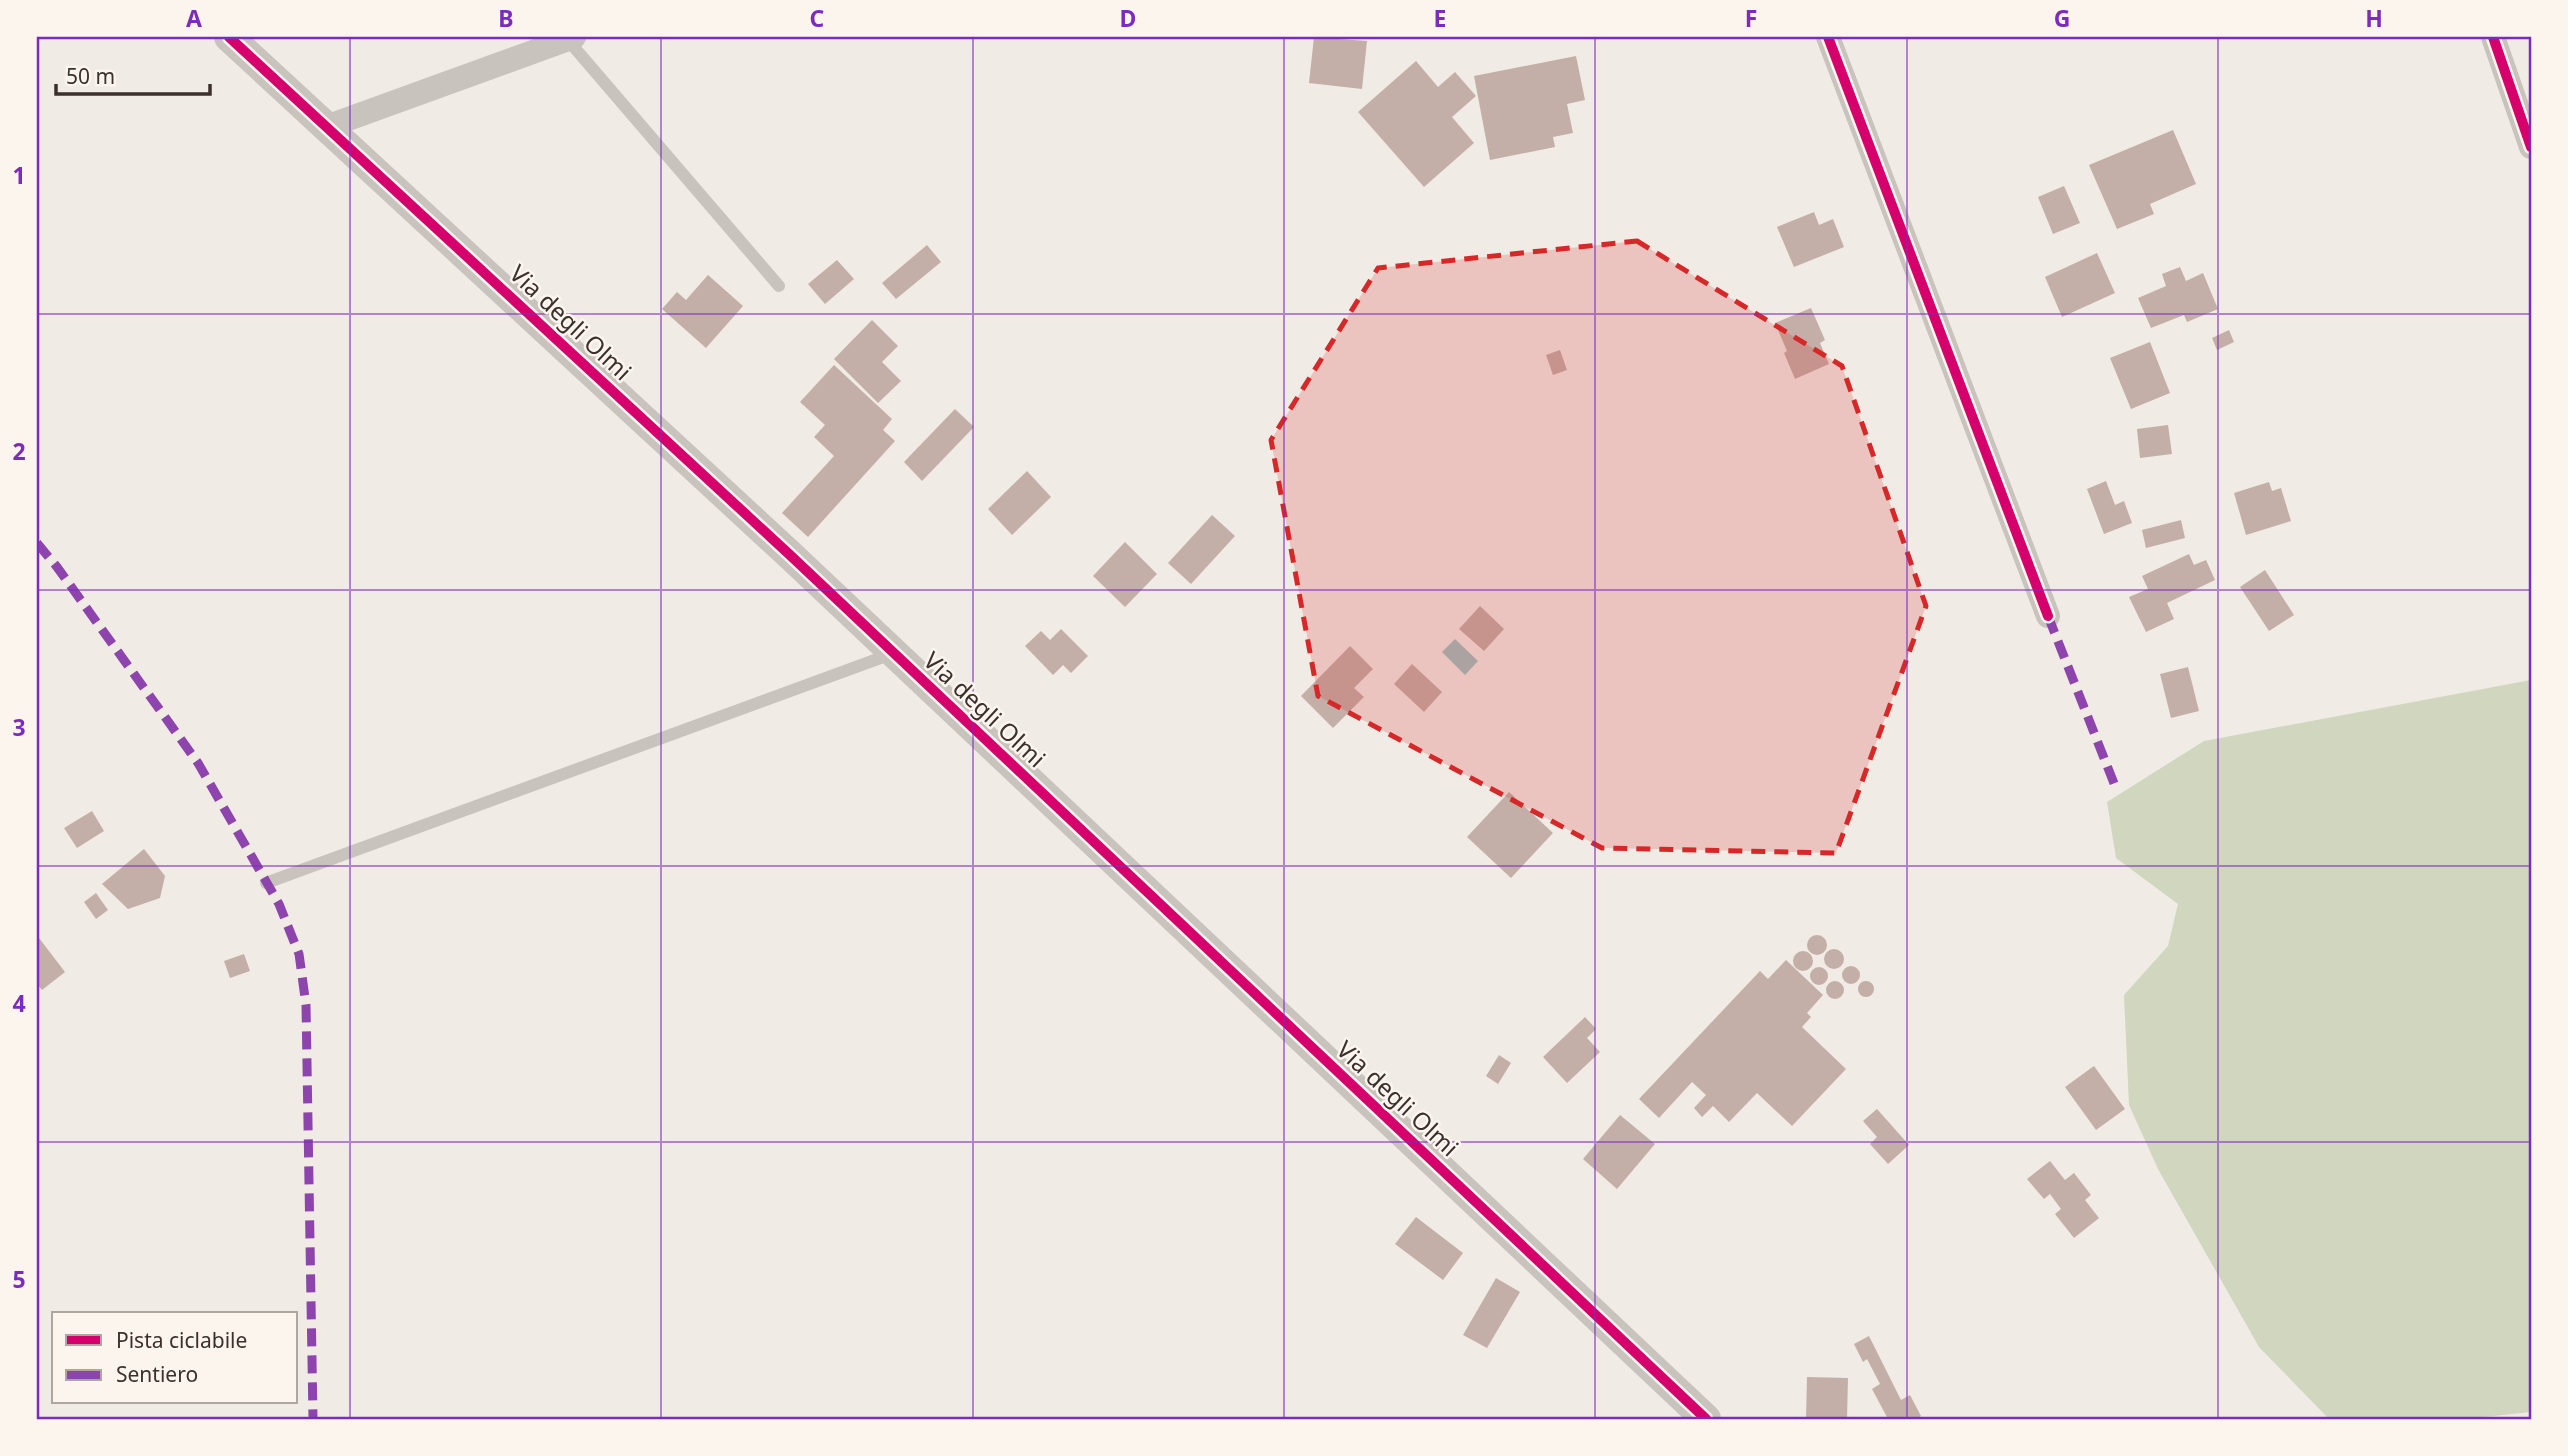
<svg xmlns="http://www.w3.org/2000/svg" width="2568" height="1456" font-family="'Noto Sans',sans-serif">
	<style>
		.green { fill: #d1d6bf }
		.water { fill: #a1c2c1 }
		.building { fill: #c3afa7 }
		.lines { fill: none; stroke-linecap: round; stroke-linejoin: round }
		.service { stroke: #c9c3be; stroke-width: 12 }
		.minor { stroke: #c9c3be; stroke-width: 24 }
		.tertiary { stroke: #c9c3be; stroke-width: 30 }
		.quiet { stroke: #8e44ad; stroke-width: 9; stroke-dasharray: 18 9; stroke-linecap: butt }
		.cycleway-casing { stroke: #fbf5ee; stroke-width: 15 }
		.cycleway { stroke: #d6006c; stroke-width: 10 }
		.marked { fill: #d62828; fill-opacity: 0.2; stroke: #d62828; stroke-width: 5; stroke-dasharray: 14 9; stroke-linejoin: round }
		.grid { fill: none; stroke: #7b2cbf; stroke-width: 2; stroke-opacity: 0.55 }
		.labels { text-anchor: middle; stroke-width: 5; stroke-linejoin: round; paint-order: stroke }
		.street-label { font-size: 24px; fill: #3b302b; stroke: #fbf5ee }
		.neatline { fill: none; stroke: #7b2cbf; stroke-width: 2.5 }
		.grid-label { font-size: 23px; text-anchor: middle; font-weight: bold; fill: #7b2cbf }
	</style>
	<rect width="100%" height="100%" fill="#f0ebe5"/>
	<path class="green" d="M 2531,680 L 2531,1412 L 2465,1419 L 2329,1419 L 2259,1347 L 2158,1169 L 2129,1105 L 2124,995 L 2168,946 L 2178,904 L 2116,858 L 2107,802 L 2204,741 Z"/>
	<path class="water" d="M 1455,639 L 1478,661 L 1465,675 L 1442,652 Z"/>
	<path class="building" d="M 1314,37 L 1367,41 L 1362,89 L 1309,83 Z
		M 1576,56 L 1585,100 L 1567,104 L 1573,133 L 1553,137 L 1555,147 L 1490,160 L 1474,76 Z
		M 1416,61 L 1438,87 L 1455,72 L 1476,96 L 1452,117 L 1474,143 L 1424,187 L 1358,112 Z
		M 2173,130 L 2196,184 L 2150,204 L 2154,214 L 2117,229 L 2089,165 Z
		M 2064,186 L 2080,223 L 2053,234 L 2038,197 Z
		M 1814,212 L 1819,225 L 1833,219 L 1844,247 L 1794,267 L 1777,227 Z
		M 927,245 L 941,262 L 896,299 L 882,283 Z
		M 2097,253 L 2115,293 L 2062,317 L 2045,277 Z
		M 837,260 L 854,279 L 825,304 L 808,284 Z
		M 2180,267 L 2186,281 L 2203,273 L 2218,309 L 2187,322 L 2184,315 L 2151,328 L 2138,298 L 2166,286 L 2162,274 Z
		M 708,275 L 743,306 L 706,348 L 662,309 L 677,292 L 686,300 Z
		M 1811,308 L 1825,340 L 1820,343 L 1829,364 L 1795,379 L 1784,353 L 1787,351 L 1775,323 Z
		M 872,320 L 898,346 L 882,362 L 901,381 L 878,403 L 834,359 Z
		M 2229,330 L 2234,342 L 2217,350 L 2212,338 Z
		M 2150,342 L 2170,393 L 2131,409 L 2110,358 Z
		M 1560,350 L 1567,370 L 1553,375 L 1546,355 Z
		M 834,365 L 892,419 L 883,430 L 895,441 L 808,537 L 782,513 L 834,456 L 814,437 L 825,425 L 800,402 Z
		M 955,409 L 974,427 L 922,481 L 904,462 Z
		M 2168,425 L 2172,454 L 2140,458 L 2137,429 Z
		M 1027,471 L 1051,497 L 1012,535 L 988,509 Z
		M 2106,481 L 2115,505 L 2124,501 L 2132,523 L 2104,534 L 2087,489 Z
		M 2269,482 L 2272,491 L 2281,488 L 2291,521 L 2246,535 L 2234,493 Z
		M 1212,515 L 1235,536 L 1191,584 L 1168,563 Z
		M 2181,520 L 2185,538 L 2146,548 L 2142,530 Z
		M 1125,542 L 1157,574 L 1125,607 L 1093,576 Z
		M 2189,554 L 2194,565 L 2206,560 L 2215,580 L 2167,603 L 2174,619 L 2146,632 L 2129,597 L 2148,589 L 2142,576 Z
		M 2265,570 L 2294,615 L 2269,631 L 2240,587 Z
		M 1480,606 L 1504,629 L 1484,651 L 1459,629 Z
		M 1061,629 L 1088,656 L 1071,673 L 1063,665 L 1053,675 L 1025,646 L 1041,631 L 1050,640 Z
		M 1350,646 L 1373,669 L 1354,688 L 1364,697 L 1333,728 L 1301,696 Z
		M 1412,664 L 1442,692 L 1424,712 L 1394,684 Z
		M 2188,667 L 2199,711 L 2171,718 L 2160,674 Z
		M 1509,792 L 1553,833 L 1511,878 L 1467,837 Z
		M 92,811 L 104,831 L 77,848 L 64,828 Z
		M 144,849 L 165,876 L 160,898 L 128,909 L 102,884 Z
		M 96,893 L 108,910 L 96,919 L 84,902 Z
		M1807 945a10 10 0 1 1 20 0a10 10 0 1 1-20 0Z
		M 39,938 L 65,972 L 42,990 L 37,984 L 37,940 Z
		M1824 959a10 10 0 1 1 20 0a10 10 0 1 1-20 0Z
		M1793 961a10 10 0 1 1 20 0a10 10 0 1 1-20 0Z
		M 244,954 L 250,971 L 230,978 L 224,961 Z
		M 1786,960 L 1823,995 L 1807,1013 L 1811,1017 L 1802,1027 L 1846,1069 L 1792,1126 L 1757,1093 L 1729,1122 L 1713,1106 L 1702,1117 L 1694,1108 L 1706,1095 L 1692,1082 L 1659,1118 L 1639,1099 L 1760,971 L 1768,979 Z
		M1842 975a9 9 0 1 1 18 0a9 9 0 1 1-18 0Z
		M1810 976a9 9 0 1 1 18 0a9 9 0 1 1-18 0Z
		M1858 989a8 8 0 1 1 16 0a8 8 0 1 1-16 0Z
		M1826 990a9 9 0 1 1 18 0a9 9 0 1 1-18 0Z
		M 1585,1017 L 1596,1029 L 1587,1038 L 1600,1052 L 1567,1083 L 1543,1057 Z
		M 1499,1055 L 1511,1063 L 1498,1084 L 1486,1076 Z
		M 2094,1066 L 2125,1109 L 2096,1130 L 2065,1087 Z
		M 1877,1109 L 1909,1145 L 1888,1164 L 1870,1144 L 1877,1137 L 1863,1121 Z
		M 1620,1115 L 1655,1144 L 1617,1189 L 1583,1159 Z
		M 2050,1161 L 2065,1180 L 2074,1173 L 2091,1195 L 2085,1200 L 2099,1218 L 2074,1238 L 2055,1214 L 2061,1209 L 2050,1194 L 2044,1199 L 2027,1179 Z
		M 1416,1217 L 1463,1253 L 1443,1280 L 1395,1244 Z
		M 1496,1278 L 1520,1292 L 1487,1348 L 1463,1335 Z
		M 1869,1336 L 1901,1400 L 1910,1395 L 1921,1416 L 1916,1419 L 1888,1419 L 1872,1389 L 1880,1384 L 1867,1359 L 1863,1362 L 1854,1344 Z
		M 1807,1377 L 1848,1378 L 1847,1419 L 1806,1419 Z"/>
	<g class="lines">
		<path class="service" d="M 567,39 L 779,286
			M 266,883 L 894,653"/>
		<path class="minor" d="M 1828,37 L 2048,616
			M 2493,37 L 2531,147
			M 326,127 L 574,37"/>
		<path class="tertiary" d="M 229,37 L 790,555 L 1706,1419"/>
		<path class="quiet" d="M 37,543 L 57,567 L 198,763 L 279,904 L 299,954 L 306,1005 L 313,1419
			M 2048,616 L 2117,791"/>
		<g class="cycleway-casing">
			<path id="cycleway" d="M 229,37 L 790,555 L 1706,1419
				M 1828,37 L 2048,616
				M 2493,37 L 2531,147"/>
		</g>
		<use href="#cycleway" class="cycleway"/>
	</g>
	<path class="marked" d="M 1637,241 L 1842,366 L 1926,606 L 1836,853 L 1602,848 L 1318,696 L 1271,440 L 1378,268 Z"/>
	<path class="grid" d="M 350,37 L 350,1419M 661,37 L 661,1419M 973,37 L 973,1419M 1284,37 L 1284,1419M 1595,37 L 1595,1419M 1907,37 L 1907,1419M 2218,37 L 2218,1419M 37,314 L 2531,314M 37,590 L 2531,590M 37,866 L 2531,866M 37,1142 L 2531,1142"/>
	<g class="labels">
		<g class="street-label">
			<text transform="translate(570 323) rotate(43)" y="8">Via degli Olmi</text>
			<text transform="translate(984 710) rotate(43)" y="8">Via degli Olmi</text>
			<text transform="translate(1397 1099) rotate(43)" y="8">Via degli Olmi</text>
		</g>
	</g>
	<rect width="2568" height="1456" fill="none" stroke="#fbf5ee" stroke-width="77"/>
	<rect x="52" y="1312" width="245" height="91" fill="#fbf5ee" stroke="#aea6a0" stroke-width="2"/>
	<rect x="66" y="1335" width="35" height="10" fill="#d6006c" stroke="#aea6a0" stroke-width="2"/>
	<text x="116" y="1348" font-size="21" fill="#3b302b">Pista ciclabile</text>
	<rect x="66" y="1370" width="35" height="10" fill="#8e44ad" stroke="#aea6a0" stroke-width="2"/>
	<text x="116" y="1382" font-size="21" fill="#3b302b">Sentiero</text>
	<path d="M56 84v10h154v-10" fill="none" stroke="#3b302b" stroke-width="3.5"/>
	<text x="66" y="84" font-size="21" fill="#3b302b" stroke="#fbf5ee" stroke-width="5" paint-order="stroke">50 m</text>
	<rect x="38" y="38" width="2492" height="1380" class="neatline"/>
	<g class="grid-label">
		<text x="194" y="27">A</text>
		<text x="506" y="27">B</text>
		<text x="817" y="27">C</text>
		<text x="1128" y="27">D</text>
		<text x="1440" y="27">E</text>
		<text x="1751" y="27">F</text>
		<text x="2062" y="27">G</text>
		<text x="2374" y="27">H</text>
		<text x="19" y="184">1</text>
		<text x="19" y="460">2</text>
		<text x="19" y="736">3</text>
		<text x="19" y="1012">4</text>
		<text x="19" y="1288">5</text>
	</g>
</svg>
